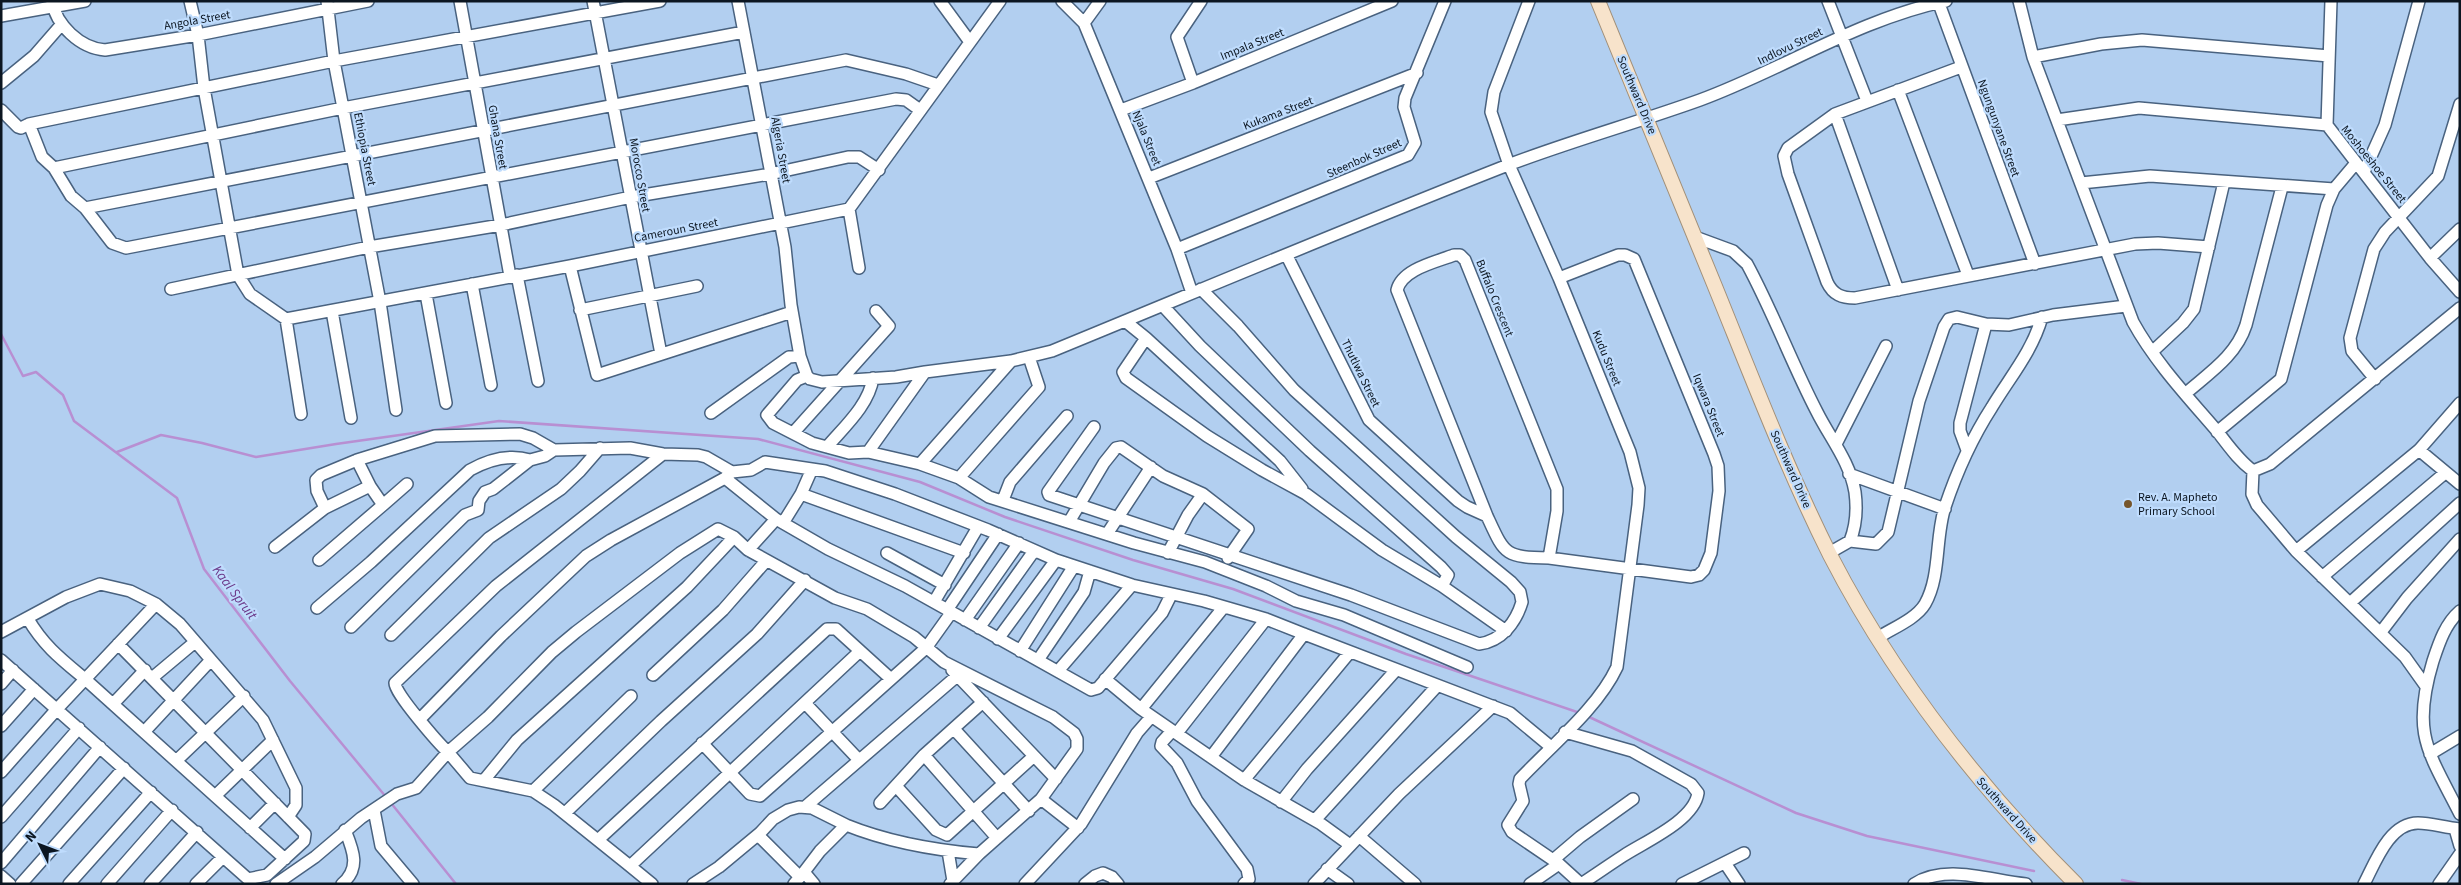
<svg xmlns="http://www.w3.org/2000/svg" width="2461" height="885" font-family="'Source Sans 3',sans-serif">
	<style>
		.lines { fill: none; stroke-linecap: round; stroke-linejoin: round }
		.stream { stroke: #b88fd2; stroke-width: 2.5 }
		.minor-casing { stroke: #49627f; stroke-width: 14 }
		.major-casing { stroke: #a29079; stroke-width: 16 }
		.minor { stroke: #fff; stroke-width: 11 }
		.major { stroke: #f7e3cb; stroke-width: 14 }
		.poi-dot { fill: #76562c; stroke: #bfdcfd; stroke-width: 2 }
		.labels { text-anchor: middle; stroke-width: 4.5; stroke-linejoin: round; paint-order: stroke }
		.street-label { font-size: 12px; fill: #0c1621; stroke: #bfdcfd }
		.poi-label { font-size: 12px; fill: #0c1621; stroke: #bfdcfd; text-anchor: start }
		.water-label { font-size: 14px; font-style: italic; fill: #6c3989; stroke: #bfdcfd }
	</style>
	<rect width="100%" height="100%" fill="#b2cff0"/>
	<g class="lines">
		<path class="stream" d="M 1,334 L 23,376 L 36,372 L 63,395 L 74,421 L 177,498 L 204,569 L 290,681 L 386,797
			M 117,452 L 161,435 L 202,443 L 256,457 L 336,444 L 499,421 L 758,439 L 920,482 L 1005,517 L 1133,560 L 1233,589 L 1406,654 L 1580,713
			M 1587,716 L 1796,813 L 1867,836 L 2034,871
			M 391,803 L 456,884
			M 2122,880 L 2141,884"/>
		<g class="minor-casing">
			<path id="minor" d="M 52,1 C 56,25 80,48 105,50 L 198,35 L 368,1
				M 190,1 L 198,35 L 204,88 L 238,275 L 250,294 L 286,319 L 570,266 L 849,209 L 1000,1
				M 327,1 L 334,61 L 380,302 L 396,410
				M 460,1 L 510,276
				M 593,1 L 661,354
				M 738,1 L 785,247 L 791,305 L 800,356 L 807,376 L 810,379 L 822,382 L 896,377 L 925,372
				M 940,1 L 970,42
				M 1062,1 L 1084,23 L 1177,249 L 1192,293
				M 1529,1 L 1494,92 L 1491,112 L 1509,165 L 1559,278 L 1630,452 L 1639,488 L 1638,505 L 1617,667 C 1598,708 1551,746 1520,779 L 1519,784 L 1523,801 L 1508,825 L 1512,832 L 1559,864 L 1581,884
				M 1828,1 L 1867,101
				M 1938,1 L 2035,264
				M 2019,1 L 2033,57 L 2133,322 C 2155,362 2187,396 2217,431 C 2228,445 2238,460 2253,471 L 2270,464 L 2460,308
				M 2331,1 L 2327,125 L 2430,258 L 2460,292
				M 1,16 L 85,1
				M 1084,23 L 1100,1
				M 2033,57 L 2101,44 L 2142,40 L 2329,56
				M 1961,67 L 1835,114 L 1788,148 L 1784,156 L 1788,174 L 1827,282 C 1833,295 1842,298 1855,298 L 2135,244 L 2158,243 L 2209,247
				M 1,83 L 34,56 L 61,25
				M 1193,83 L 1177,37 L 1201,1
				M 1898,90 L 1968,275
				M 1,110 L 18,127 L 21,128 L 29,124 L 42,157 L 54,168 L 71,196 L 85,208 L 112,243 L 126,248 L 896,99 L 906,100 L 920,110
				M 1121,110 L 1193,83 L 1392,1
				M 1835,114 L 1898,290
				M 2057,120 L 2139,108 L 2327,125
				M 29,124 L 334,61 L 660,1
				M 54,168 L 343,108 L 744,32
				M 2364,172 L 2385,125 L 2419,1
				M 1149,178 L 1417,73
				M 2081,183 L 2150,176 L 2334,189
				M 85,208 L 846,60 L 906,74 L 938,85
				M 849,209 L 859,268
				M 1695,237 L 1733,251 L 1747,264 C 1773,312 1792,364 1817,412 C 1830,438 1850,462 1855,492 C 1857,507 1856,526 1850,541 L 1829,553
				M 1177,249 L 1408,155 L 1415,143 L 1404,107 L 1405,98 L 1445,1
				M 1287,256 L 1369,420 L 1458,501 L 1467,507 L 1487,516
				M 2430,258 L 2460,229
				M 570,266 L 597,375 L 792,312
				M 517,275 L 538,381
				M 472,284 L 491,385
				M 171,289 L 369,247 L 501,225 L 631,197 L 770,174 L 848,157 L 859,157 L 879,170
				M 426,294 L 446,403
				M 1164,307 L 1200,346 L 1310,451 L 1441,567 L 1448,575 L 1442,586
				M 580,310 L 697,286
				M 332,311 L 351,418
				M 286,319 L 301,414
				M 1125,321 L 1146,338 L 1123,372 L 1126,378 L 1207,436 L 1262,470 L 1306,494 L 1382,550 L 1442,586 L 1506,631
				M 1146,338 L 1280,461 L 1302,489
				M 2152,352 L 2183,323 L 2194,309 L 2224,182
				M 807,376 L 797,380 L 767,415 L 773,423 L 812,443 L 849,453 L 868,452 L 920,464 L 959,478 L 989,497 L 1134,543 L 1205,562 L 1266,586 L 1296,601 L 1344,615 L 1467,667
				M 2375,379 L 2352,351 L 2350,338 L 2374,249 L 2385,232 L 2438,176 L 2460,104
				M 2185,394 C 2209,373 2236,356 2246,325 L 2282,187
				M 711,413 L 789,357 L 800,356
				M 1094,427 L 1048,492 L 1049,495 L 1351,595 L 1479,644 C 1502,641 1516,622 1522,602 L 1520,592 L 1511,582 L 1456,537 L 1294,390 L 1238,326 L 1201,289
				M 794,432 L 889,326 L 876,311
				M 2217,432 L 2281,379 L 2327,205 L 2334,189 L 2356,163
				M 1836,444 L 1886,346
				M 827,447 C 844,427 869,405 873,378
				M 1967,450 L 1960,431 L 1960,423 L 1986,324
				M 2419,450 L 2460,484
				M 868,452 L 925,372 L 1011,361 L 1052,351 C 1203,289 1355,225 1508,165 C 1571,141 1636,123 1700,100 C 1782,70 1859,19 1946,1
				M 663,454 L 496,586 L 395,683 C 393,691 439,744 448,752 L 488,717 L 552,652 L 576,632 L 680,553 L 718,529 L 734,537 L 748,550 L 776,519 L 828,549 L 905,586 L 1091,690 L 1098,688 L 1162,613 L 1171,595
				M 920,464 L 1011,361
				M 812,469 L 801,494 L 964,553
				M 2253,471 L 2252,494 L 2257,505 L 2296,551 L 2405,657 L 2425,685
				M 1849,474 L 1945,509
				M 725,478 L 776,519
				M 959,478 L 1039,387 L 1029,357
				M 1203,494 L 1248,529 L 1228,558
				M 1003,500 L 1010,482 L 1067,416
				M 383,505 L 407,484
				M 325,508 L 370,486 L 357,460
				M 1069,522 L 1104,463 L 1116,448 L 1121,447 L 1163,476 L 1203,494 L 1188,515 L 1168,553
				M 783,523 L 801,494
				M 1107,534 L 1151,467
				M 1850,541 L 1876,544 L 1888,532 L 1919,401 L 1944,327 L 1949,319 L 1957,317 L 1986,324 L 2009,325 L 2053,315 L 2126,306
				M 275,547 L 325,508 L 317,491 L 316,480 L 321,475 L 357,460 L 435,436 L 520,434 L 533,438 L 554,450 L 630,448 L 663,454 L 698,455 L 706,457 L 732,472 L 751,470 L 765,462 L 825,471 L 895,494 L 988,530 L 1056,560 L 1132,585 L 1204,601 L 1266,619 L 1304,634 L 1510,713 L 1551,747
				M 748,550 L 835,598 L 867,609 L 914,637 L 944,662 L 1053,717 L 1074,733 L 1077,739 L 1077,749 L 1041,799 L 979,854 L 950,884
				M 2296,551 L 2419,450 L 2460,403
				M 887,553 L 945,585
				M 1549,558 L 1557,511 L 1557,489 L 1465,260 L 1460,255 L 1454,255 C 1436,262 1402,269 1397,290 L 1487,516 C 1505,555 1504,557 1549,558 L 1691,577 L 1699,575 L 1704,570 L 1711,553 L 1719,491 L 1718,466 L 1714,454 L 1634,259 L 1625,255 L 1618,255 L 1559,278
				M 319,560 L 383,505 L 370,486
				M 2322,577 L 2445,473
				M 934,602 L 978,527
				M 2350,603 L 2460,503
				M 317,608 L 371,562 L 470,470 C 488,460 510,454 530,460
				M 1223,608 L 1141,709 L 1244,780 L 1321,824 L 1350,845
				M 947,610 L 998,534
				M 2460,611 C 2445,624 2439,643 2433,661 C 2411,734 2428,751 2460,814
				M 28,619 C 44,646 61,659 85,679 L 285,859
				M 965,620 L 1019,543
				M 351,627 L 465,515 L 478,510 L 479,501 L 485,492 L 493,489 L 530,460 L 545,456 L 554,450
				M 979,628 L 1034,551
				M 1,632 L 66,597 L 100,584 L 130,591 L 156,604 L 180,624 L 263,720 L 296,788 L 296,805 L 288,817
				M 2381,632 L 2407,598 L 2460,539
				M 391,635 L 489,538 L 561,489 L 580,471 L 600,448
				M 1879,637 C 1893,628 1916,619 1925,604 C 1941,576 1935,537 1945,507 C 1957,471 1972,438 1992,407 C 2010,377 2032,352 2042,317
				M 998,639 L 1056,560
				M 1020,651 L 1074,566
				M 1,660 L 248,879 L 267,875 L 304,841 L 305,834 L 118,644
				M 1038,660 L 1084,592 L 1090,571
				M 952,670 L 1056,779
				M 1058,671 L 1132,585
				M 653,675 L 723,610 L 766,561
				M 152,678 L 195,642
				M 1105,679 L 1141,709
				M 1,684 L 13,670
				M 805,703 L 859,760
				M 113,704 L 145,670
				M 420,719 L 501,636 L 586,556 L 611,540 L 725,478 L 732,472
				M 1,726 L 34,689
				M 954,729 L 1029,811
				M 1172,731 L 1162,742 L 1161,746 L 1177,763 L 1197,801 L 1247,869 L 1249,879 L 1244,884
				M 144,732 L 210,661
				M 1565,732 L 1632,751 L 1691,784 L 1698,793 C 1694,821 1644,842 1623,856 C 1609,865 1595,875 1581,884
				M 1177,733 L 1266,619
				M 702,743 L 750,794 L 760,796 L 926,648 L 951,613
				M 2430,754 L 2460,736
				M 924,755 L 997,838
				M 1211,757 L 1304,634
				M 176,761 L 244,696
				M 1,772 L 57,709 L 156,604
				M 485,779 L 517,740 L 687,587 L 734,537
				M 1244,780 L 1350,652
				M 896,786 L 936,830 L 947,835 L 1034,756
				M 533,791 L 631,696
				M 215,796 L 273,740
				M 1041,799 L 1078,828
				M 1281,802 L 1307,769 L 1396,670
				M 880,803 L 924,755 L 983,702
				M 805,807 L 957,676
				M 374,810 L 381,846 L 413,884
				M 565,813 L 661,721 L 757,634 L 805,580
				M 1,817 L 79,728
				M 1315,820 L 1437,686
				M 250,828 L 275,803
				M 2455,829 L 2460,846
				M 758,835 L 800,877
				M 1359,836 L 1415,884
				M 599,839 L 827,629 L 836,629 L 891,679
				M 948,851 L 953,881
				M 1553,860 L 1580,837 L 1633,799
				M 1,863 L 100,747
				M 1725,863 L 1739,884
				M 630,866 L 652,884
				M 1327,869 L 1348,884
				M 804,872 L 820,851 L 846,825 C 888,842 933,850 979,854
				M 1,876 L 10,884
				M 21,884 L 124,768
				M 69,884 L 151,792
				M 107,884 L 172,810
				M 150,884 L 197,832
				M 196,884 L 223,857
				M 276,884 L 315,857 L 361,818 L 397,794 L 416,788 L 448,752 L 470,778 L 533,791 L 554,805 L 630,866 L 859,652
				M 342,884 C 361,868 353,850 345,830
				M 693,884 L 719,867 L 760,833 L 773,819 L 788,810 L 799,807 L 812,808 L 846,825
				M 794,884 L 804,872 L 814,884
				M 1025,884 L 1081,824 L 1137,733 L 1151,717
				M 1085,884 L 1095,876 L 1103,873 L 1112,877 L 1118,884
				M 1314,884 L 1399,794 L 1493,706
				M 1530,884 L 1559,864
				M 1682,884 L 1744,853
				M 1914,884 C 1946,863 1991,881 2026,884
				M 2364,884 C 2375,863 2389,823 2418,823 C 2432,823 2445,828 2460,829
				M 2439,884 L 2460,854"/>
		</g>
		<g class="major-casing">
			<path id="major" d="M 1598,1 C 1637,95 1676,189 1714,284 C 1751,375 1786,467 1830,555 C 1893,677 1979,787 2076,884"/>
		</g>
		<use href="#minor" class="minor"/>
		<use href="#major" class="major"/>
	</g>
	<circle class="poi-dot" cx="2128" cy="504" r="5"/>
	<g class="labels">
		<g class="street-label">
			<text transform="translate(197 20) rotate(-10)" y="4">Angola Street</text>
			<text transform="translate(1252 44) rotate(-22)" y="4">Impala Street</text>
			<text transform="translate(1790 46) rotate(-26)" y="4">Indlovu Street</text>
			<text transform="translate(1637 95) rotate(67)" y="4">Southward Drive</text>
			<text transform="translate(1278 113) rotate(-21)" y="4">Kukama Street</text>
			<text transform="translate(1999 128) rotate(70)" y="4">Ngungunyane Street</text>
			<text transform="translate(498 137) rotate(80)" y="4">Ghana Street</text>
			<text transform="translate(1147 138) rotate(68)" y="4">Njala Street</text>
			<text transform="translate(365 149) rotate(79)" y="4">Ethiopia Street</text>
			<text transform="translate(781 150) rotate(80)" y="4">Algeria Street</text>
			<text transform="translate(1364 158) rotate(-24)" y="4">Steenbok Street</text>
			<text transform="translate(2374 164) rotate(51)" y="4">Moshoeshoe Street</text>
			<text transform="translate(640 175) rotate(80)" y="4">Morocco Street</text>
			<text transform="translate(676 230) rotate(-11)" y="4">Cameroun Street</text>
			<text transform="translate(1495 298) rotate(68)" y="4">Buffalo Crescent</text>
			<text transform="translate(1607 358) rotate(68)" y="4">Kudu Street</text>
			<text transform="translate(1361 373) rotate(64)" y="4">Thutlwa Street</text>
			<text transform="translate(1709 405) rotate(68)" y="4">Iqwara Street</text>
			<text transform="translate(1791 469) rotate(66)" y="4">Southward Drive</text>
			<text transform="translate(2007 810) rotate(48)" y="4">Southward Drive</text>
		</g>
		<g class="poi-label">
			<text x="2138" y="501">Rev. A. Mapheto<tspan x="2138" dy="14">Primary School</tspan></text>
		</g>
		<g class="water-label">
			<text transform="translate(235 592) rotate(53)" y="5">Kaal Spruit</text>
		</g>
	</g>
	<rect width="2461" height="885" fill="none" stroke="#0c1621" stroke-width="5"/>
	<g transform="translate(40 845) rotate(312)" stroke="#bfdcfd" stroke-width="4" paint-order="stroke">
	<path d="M0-4L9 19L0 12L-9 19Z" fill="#0c1621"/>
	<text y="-8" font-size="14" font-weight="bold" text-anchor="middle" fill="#0c1621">N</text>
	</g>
</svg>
